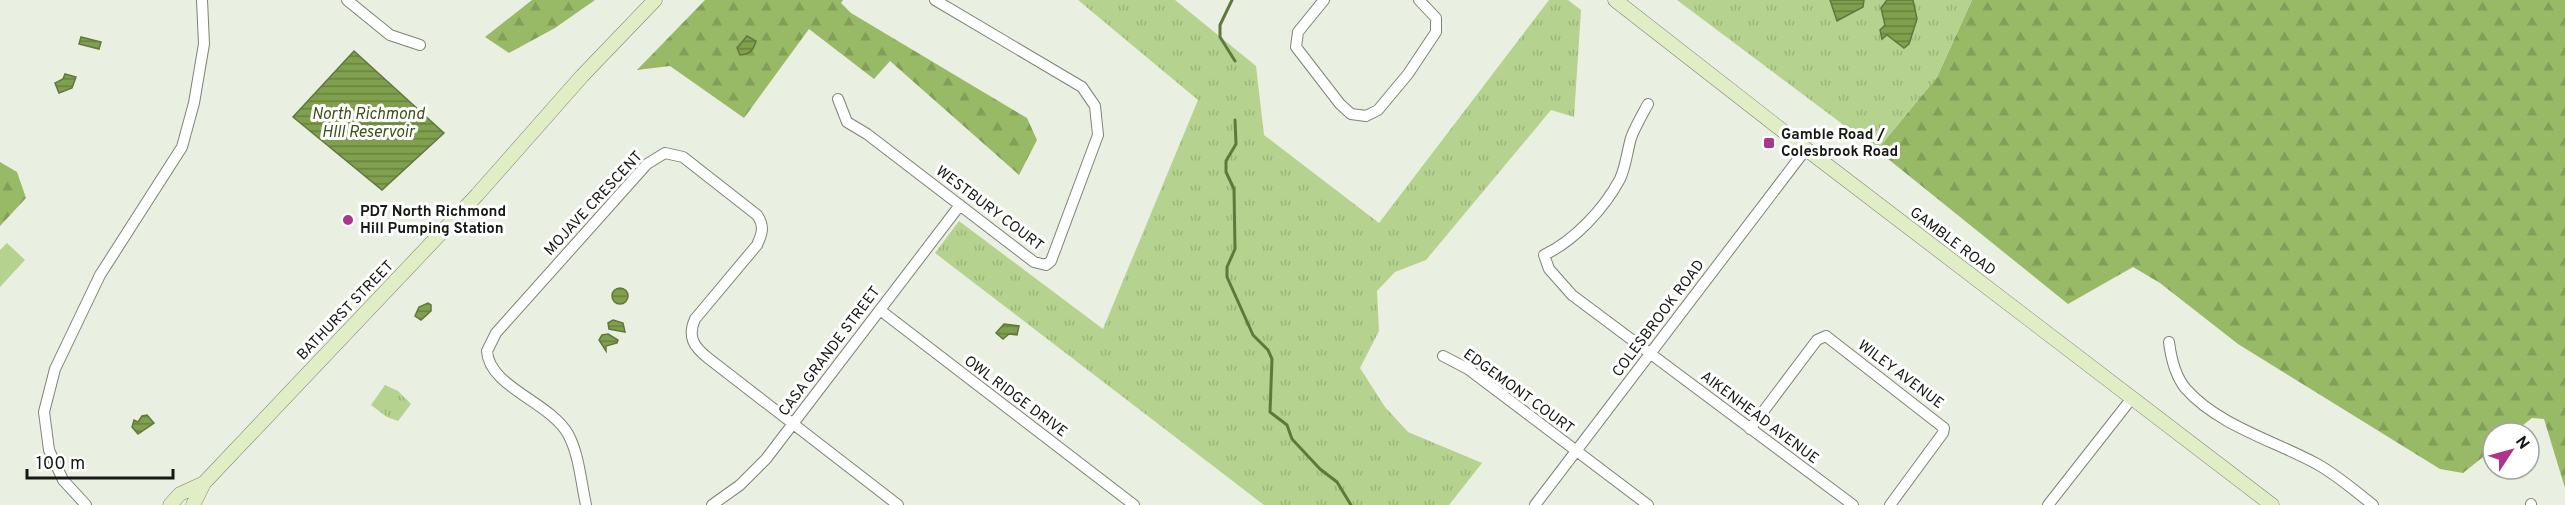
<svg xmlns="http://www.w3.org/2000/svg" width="2565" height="505" font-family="Overpass,sans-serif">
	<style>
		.grass { fill: #b5d38e }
		.forest { fill: url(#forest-firs) }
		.park { fill: url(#park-tufts) }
		.water { fill: url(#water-rules); stroke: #60783c; stroke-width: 1.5 }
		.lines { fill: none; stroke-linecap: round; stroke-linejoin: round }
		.stream { stroke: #60783c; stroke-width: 3 }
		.street-casing { stroke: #7e8377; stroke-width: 12 }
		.secondary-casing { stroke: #7e8377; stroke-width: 15 }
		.street { stroke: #fff; stroke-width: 10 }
		.secondary { stroke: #e0eec6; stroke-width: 14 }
		.poi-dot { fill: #ac358d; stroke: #fff; stroke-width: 2 }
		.labels { text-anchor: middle; stroke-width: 6; stroke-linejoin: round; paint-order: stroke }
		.poi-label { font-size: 15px; font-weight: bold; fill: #171914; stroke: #fff; text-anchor: start }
		.street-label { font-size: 15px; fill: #171914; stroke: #fff }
		.water-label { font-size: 16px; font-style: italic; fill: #3b5115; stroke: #fff }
	</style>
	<defs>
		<pattern id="forest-firs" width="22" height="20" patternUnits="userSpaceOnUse" patternTransform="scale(1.5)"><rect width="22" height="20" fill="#98ba66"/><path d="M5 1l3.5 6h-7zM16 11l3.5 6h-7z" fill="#829f58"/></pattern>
		<pattern id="park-tufts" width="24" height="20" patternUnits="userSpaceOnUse" patternTransform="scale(1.5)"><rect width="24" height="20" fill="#b5d38e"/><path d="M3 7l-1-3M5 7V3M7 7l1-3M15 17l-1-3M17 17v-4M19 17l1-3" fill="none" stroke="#9bb57a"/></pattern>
		<pattern id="water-rules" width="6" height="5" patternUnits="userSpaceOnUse" patternTransform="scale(1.5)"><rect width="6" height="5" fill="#7fa04d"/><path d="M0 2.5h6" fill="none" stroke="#67823f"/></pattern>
	</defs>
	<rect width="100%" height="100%" fill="#e9efe1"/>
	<path class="grass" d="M 7,243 L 25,260 L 0,287 L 0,250 Z"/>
	<path class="forest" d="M 532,0 L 595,0 L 555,28 L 509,53 L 485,37 Z
		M 705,0 L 843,0 L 841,3 L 851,13 L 1027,118 L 1037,140 L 1019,175 L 890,61 L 874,79 L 809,29 L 744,118 L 670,66 L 637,70 Z
		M 1972,0 L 2565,0 L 2565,488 L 2544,419 L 2532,418 L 2513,433 L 2493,433 L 2493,449 L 2463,473 L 2440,469 L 2238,344 L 2160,283 L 2133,267 L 2068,304 L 1877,150 L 1937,77 Z
		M 0,162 L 17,172 L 26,198 L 0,226 Z"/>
	<path class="park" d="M 1078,0 L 1175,0 L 1256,66 L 1264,135 L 1379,223 L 1549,0 L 1568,0 L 1581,10 L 1574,117 L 1551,110 L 1426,260 L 1395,272 L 1377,291 L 1379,331 L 1360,368 L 1385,407 L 1408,432 L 1482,463 L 1449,505 L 1264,505 L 935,253 L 959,221 L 1103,329 L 1198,100 Z
		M 1677,0 L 1972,0 L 1937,77 L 1877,150 Z
		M 385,385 L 398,391 L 411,404 L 398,421 L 387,417 L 371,405 Z"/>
	<path class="water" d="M 1830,0 L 1864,0 L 1863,7 L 1837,21 Z
		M 1887,0 L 1913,0 L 1917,19 L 1909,44 L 1904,48 L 1887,35 L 1882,39 L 1880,30 L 1885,25 L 1881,8 Z
		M 747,36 L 756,41 C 753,51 750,54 740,55 L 737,48 Z
		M 81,37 L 101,42 L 99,49 L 79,44 Z
		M 354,51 L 444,133 L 382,190 L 293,117 Z
		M 65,74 L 76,77 L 72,88 L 59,93 L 55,83 L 63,79 Z
		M612 296a8 8 0 1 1 16 0a8 8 0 1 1-16 0Z
		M 428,303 L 431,305 L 431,311 L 421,320 L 415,316 L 419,307 Z
		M 613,320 L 623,323 L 625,332 L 609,329 L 608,323 Z
		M 1004,324 L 1019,326 L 1017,335 L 1009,334 L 1003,339 L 996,333 Z
		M 608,334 L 618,340 L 617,343 L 606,346 L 606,351 L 599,340 L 602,335 Z
		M 147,415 L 154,423 L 138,434 L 132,427 L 134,420 L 138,422 L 142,416 Z"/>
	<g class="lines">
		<path class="stream" d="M 1232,0 L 1220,25 L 1220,37 L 1235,61
			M 1235,120 L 1236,144 L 1226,161 L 1226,172 L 1234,189 L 1235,249 L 1227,267 L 1227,277 L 1253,335 L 1268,350 L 1272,359 L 1270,412 L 1287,425 L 1292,439 L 1320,469 L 1337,482 L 1351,505"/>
		<g class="street-casing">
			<path id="street" d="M 347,0 L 390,35 L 420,45
				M 1324,0 L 1298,32 L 1296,47 L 1340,104 L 1351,114 L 1366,116 L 1378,110 L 1408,74 L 1436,32 L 1436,18 L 1419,0
				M 838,99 L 847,122 L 867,134 L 1034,262 L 1046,265 L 1051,261 L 1098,135 L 1095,106 L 1082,87 L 935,0
				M 1648,104 C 1642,115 1635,127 1631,138 C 1627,152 1626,166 1620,179 C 1604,209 1574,241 1544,255 L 1549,269 L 1572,295 L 1853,505
				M 880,310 L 1134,505
				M 2169,342 C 2171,358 2175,376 2186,389 C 2219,426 2275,441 2317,464 C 2337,475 2355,491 2373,505
				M 1443,356 L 1468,369 L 1648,505
				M 1750,429 L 1817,340 L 1826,336 L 1944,428 L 1943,433 L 1890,505
				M 86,505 L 63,480 L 49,450 L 44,412 L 55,369 L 100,275 L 182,147 L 194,103 L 204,44 L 202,0
				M 586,505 C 581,482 579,454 568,434 C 550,402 489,387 487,351 L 496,333 L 647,164 L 665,153 L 683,157 L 757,215 C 765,226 762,234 757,245 L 695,319 C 687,337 694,347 708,358 L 898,505
				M 712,505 L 740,485 L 766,459 L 960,205
				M 1535,505 L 1806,149
				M 2048,505 L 2132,398
				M 2531,505 L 2531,504"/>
		</g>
		<g class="secondary-casing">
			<path id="secondary" d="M 1615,0 L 1806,149 L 2272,505
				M 170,505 L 180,494 L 204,483
				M 193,505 L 204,483 L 477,195 L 582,76 L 655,0"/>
		</g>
		<use href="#street" class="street"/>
		<use href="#secondary" class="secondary"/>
	</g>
	<g class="poi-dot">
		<rect x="1763" y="137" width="12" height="12" rx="3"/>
		<circle cx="348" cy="220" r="6"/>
	</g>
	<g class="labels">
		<g class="poi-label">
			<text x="1781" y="139">Gamble Road /<tspan x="1781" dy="17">Colesbrook Road</tspan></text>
			<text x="360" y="216">PD7 North Richmond<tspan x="360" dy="17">Hill Pumping Station</tspan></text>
		</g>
		<g class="street-label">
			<text transform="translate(593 203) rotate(-47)" y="5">MOJAVE CRESCENT</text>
			<text transform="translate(990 208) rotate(37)" y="5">WESTBURY COURT</text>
			<text transform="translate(1953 241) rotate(37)" y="5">GAMBLE ROAD</text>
			<text transform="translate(345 310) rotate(-46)" y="5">BATHURST STREET</text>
			<text transform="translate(1658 318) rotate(-53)" y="5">COLESBROOK ROAD</text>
			<text transform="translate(829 351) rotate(-53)" y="5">CASA GRANDE STREET</text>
			<text transform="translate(1901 374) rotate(37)" y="5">WILEY AVENUE</text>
			<text transform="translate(1519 391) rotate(36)" y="5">EDGEMONT COURT</text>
			<text transform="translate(1016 396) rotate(37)" y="5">OWL RIDGE DRIVE</text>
			<text transform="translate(1760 417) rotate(37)" y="5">AIKENHEAD AVENUE</text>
		</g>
		<g class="water-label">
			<text x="368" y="119">North Richmond<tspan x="368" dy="18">HIll Reservoir</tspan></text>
		</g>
	</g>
	<g transform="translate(2511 451) rotate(54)"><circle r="28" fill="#ffffff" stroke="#a2a3a1" stroke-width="1.5"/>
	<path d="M0-4.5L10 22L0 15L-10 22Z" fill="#ac358d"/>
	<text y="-9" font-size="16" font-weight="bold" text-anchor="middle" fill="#171914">N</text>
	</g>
	<path d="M27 469v9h146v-9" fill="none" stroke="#171914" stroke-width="3"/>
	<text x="36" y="469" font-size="18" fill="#171914" stroke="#ffffff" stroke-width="4.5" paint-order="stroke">100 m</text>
</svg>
